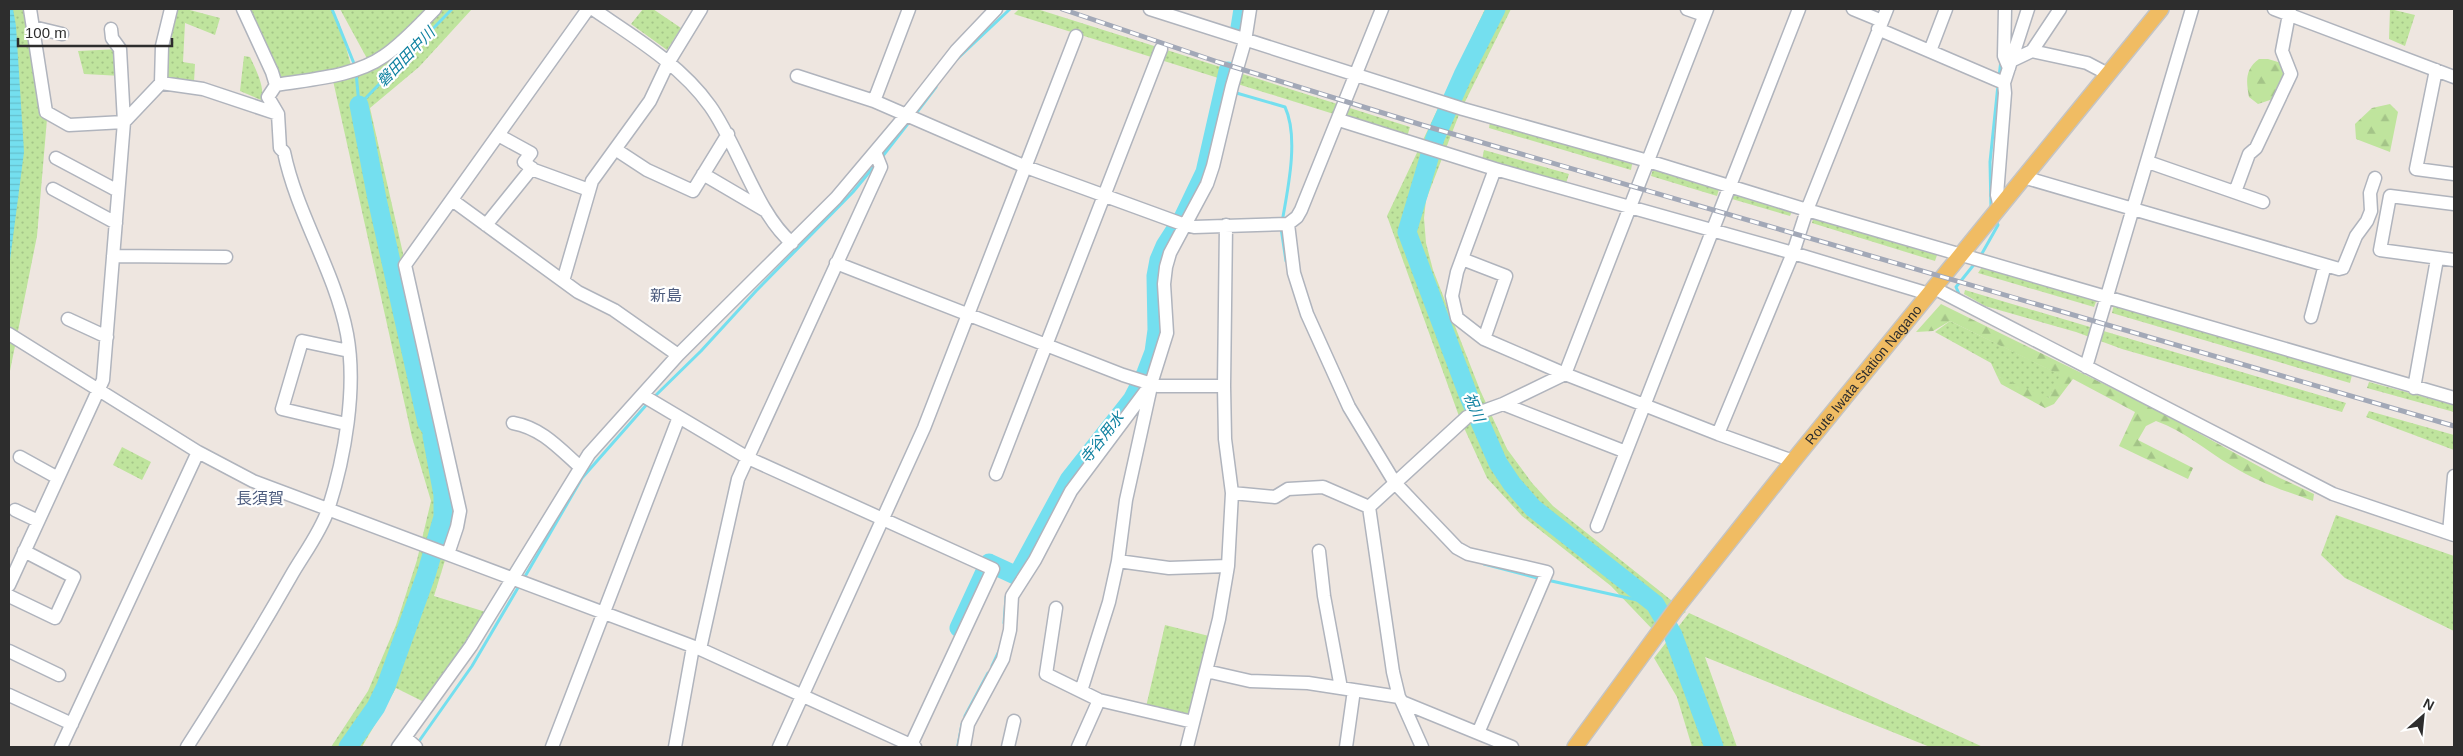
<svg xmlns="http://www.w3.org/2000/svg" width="2463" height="756" font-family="Arial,'Noto Sans JP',sans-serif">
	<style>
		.green { fill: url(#green-dots) }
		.forest { fill: url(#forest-firs) }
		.water { fill: url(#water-rules) }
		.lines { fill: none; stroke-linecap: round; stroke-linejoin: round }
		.stream { stroke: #74dfef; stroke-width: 3 }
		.river { stroke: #74dfef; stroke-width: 19 }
		.minor-casing { stroke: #b0b4bd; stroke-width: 15 }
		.major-casing { stroke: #c4c4c4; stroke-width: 18 }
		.minor { stroke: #fff; stroke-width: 12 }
		.major { stroke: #f0bc63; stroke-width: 15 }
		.rail-casing { stroke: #a2a8b7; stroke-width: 5 }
		.rail { stroke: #fff; stroke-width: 3; stroke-dasharray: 9; stroke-linecap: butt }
		.labels { text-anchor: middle; stroke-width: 4.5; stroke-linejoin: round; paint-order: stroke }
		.street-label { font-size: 14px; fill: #2d2d2d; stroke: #fff }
		.water-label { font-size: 15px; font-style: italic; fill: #0e81a0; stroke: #fff }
		.quarter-label { font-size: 16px; fill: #4d5c7e; stroke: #fff }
	</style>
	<defs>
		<pattern id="green-dots" width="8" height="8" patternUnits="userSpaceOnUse" patternTransform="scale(1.25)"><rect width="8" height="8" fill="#bfe49d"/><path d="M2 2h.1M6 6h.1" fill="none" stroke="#a4c488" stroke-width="1.8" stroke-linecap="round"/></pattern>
		<pattern id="forest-firs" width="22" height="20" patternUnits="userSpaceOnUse" patternTransform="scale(1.25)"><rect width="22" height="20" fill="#bfe49d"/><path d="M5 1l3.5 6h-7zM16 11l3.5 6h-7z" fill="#a4c488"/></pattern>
		<pattern id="water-rules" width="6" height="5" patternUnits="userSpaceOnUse" patternTransform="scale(1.25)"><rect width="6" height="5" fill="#74dfef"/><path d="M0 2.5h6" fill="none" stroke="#65c0cd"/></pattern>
	</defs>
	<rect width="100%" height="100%" fill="#eee6e0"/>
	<path class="green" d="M 9,9 L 30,9 L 47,119 L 37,236 L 9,376 Z
		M 177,9 L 186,9 L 220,18 L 215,35 L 185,23 L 183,62 L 195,64 L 194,82 L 167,79 L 168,41 Z
		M 248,9 L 331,9 L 339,22 L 352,69 L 370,64 L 340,9 L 472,9 L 419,67 L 370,108 L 422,337 L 459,515 L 434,596 L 489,613 L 430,705 L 396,688 L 362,747 L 331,747 L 368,691 L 396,625 L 417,560 L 431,501 L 412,437 L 332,76 L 276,85 Z
		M 643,9 L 653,9 L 681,28 L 667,50 L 631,24 Z
		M 1019,9 L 1037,9 L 1410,127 L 1407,137 L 1014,14 Z
		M 1485,9 L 1511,9 L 1460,112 L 1426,200 L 1424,218 L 1426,243 L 1433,270 L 1480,390 L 1507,449 L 1532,483 L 1553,506 L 1686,612 L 1654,631 L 1611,586 L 1522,516 L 1487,478 L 1460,419 L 1387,216 Z
		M 2390,9 L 2415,15 L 2405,46 L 2389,39 Z
		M 120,49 L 122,76 L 84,74 L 78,51 Z
		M 244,56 L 250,57 C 255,68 266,88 261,100 L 240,91 Z
		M 1491,117 L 1633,159 L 1631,170 L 1489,128 Z
		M 1484,150 L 1569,174 L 1566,183 L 1482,160 Z
		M 1654,166 L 1720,186 L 1717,196 L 1651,176 Z
		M 1734,191 L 1793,209 L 1790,216 L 1732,199 Z
		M 1814,215 L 1938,252 L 1935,261 L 1812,223 Z
		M 1982,267 L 2097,299 L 2094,307 L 1978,273 Z
		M 1965,290 L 2346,403 L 2342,412 L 2122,349 L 2076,332 L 1985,306 L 1964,294 Z
		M 2114,304 L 2352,375 L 2350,383 L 2112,313 Z
		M 1950,321 L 2061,375 L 2049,398 L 2034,395 L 1997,376 L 1991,363 L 1935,332 Z
		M 2369,382 L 2454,405 L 2454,412 L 2367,388 Z
		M 2369,411 L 2454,435 L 2454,450 L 2366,417 Z
		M 122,447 L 151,462 L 142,480 L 113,465 Z
		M 2336,515 L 2454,556 L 2454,631 L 2345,578 L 2321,555 Z
		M 1689,613 L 1983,747 L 1930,747 L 1705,657 L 1737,747 L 1692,747 L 1677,697 L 1654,658 Z
		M 1165,625 L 1213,637 L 1193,722 L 1145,711 Z"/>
	<path class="forest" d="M 2259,59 L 2268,59 L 2288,65 L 2276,98 L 2258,104 L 2249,97 C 2246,81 2245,69 2259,59 Z
		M 2390,104 L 2398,112 L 2390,152 L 2356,139 L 2355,124 L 2372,108 Z
		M 1941,304 L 2155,409 L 2280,478 L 2314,494 L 2313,501 C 2285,491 2257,482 2232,466 C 2206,451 2185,431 2156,421 L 2146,426 L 2138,440 L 2193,468 L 2188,479 L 2119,446 L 2135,412 L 2073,379 L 2054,404 L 2045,408 L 2001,384 L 1997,376 L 2049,398 L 2060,375 L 1950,321 L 1933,331 L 1916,332 Z"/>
	<path class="water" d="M 9,9 L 13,9 L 16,26 L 24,152 L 9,268 Z"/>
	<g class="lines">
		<path class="stream" d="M 332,9 L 355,66
			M 956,60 L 1010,9
			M 356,72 L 359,105
			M 1999,77 L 2001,60
			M 1233,92 L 1285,107 C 1299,137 1288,189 1282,222
			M 359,105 L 452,9
			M 914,116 L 936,87
			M 882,157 L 910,121
			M 1991,209 L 1990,162 L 1998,85
			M 1281,228 L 1286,261
			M 1980,257 L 1998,225 L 1995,219
			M 1960,296 L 1956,287 L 1976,262
			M 653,398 L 701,351 L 756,291 L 853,192 L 876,164
			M 1484,564 L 1541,579
			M 523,580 L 582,478 L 648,403
			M 1547,580 L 1655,604
			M 1004,623 L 1006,597
			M 992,666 L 999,651
			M 965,716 L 988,673
			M 417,744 L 472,666 L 519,586
			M 958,745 L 962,724"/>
		<path class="river" d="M 1496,9 L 1463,75 L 1435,138 L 1407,232 L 1469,397 L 1498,463 L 1512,484 L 1533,508 L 1655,604 L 1673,635 L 1714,747
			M 1239,34 L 1243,9
			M 959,628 L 989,563 L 1017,576 L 1069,480 L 1132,400 L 1146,373 L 1154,352 L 1157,330 L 1156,276 L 1159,260 L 1165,246 L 1183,218 L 1205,172 L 1228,71
			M 348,747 L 376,707 L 386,686 L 426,575 L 443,517 L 443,495 L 432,436 L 432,430 L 427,423 L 377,199 L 359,105"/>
		<g class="minor-casing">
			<path id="minor" d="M 30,9 L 46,112 L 69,125 L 124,122 L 161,83 L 203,89 L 278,114
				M 593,9 C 634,37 681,65 710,106 C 738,145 757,214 792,243
				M 1150,9 L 1463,109 L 1648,161 L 1807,210 L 2454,398
				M 1687,9 L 1704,15
				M 1853,9 L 1882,21
				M 1887,9 L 1807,210 L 1793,253 L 1929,294
				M 2005,9 L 2004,56 L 2009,68
				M 2274,9 L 2454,77
				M 33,27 L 62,34
				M 1878,29 L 2004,83
				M 1930,51 L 1946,9
				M 2032,51 L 2060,9
				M 2011,61 L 2032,51 L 2087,63 L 2108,74
				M 2436,70 L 2416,169 L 2454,174
				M 797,76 L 874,101 L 1026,167 L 1185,225 L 1194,227 L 1288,224 L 1297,217 L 1301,210 L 1382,9
				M 161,83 L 162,46 L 171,9
				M 276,85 C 311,79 354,77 384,56 C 403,43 419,25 435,9
				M 874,101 L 909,9
				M 1339,120 L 1495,169 L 1793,253 L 1718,434
				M 498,135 L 531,153 L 524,162 L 534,170 L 589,190
				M 615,149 L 647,170 L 693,191 L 728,134
				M 56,158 L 118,191
				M 2148,162 L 2263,202
				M 1495,169 L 1457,272 L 1452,296 L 1457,318 L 1484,339 L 1565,374 L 1718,434 L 1793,461
				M 703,174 L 766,211
				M 2023,177 L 2339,269 L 2343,268 L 2356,236 L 2367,221 L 2371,211 L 2370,193 L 2375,178
				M 53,189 L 116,223
				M 2235,192 L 2249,154 L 2256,148 L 2291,74 L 2282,51 L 2290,9
				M 452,200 L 578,292 L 614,310 L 678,355
				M 2454,204 L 2390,196 L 2380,250 L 2454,260
				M 2000,207 L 1997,195 L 2005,93 L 2004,83 L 2028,9
				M 1288,224 L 1294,273 L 1307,314 L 1349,407 L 1395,483 L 1457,548 L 1468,554 L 1547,572 L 1478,733
				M 486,225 L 532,168
				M 113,256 L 226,257
				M 1462,259 L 1506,276 L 1484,339
				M 836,263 L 1123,375 L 1158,386 L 1224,386
				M 563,281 L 592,181 L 650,101 L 668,63 L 701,9
				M 1934,288 L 2333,494 L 2454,535
				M 2311,317 L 2325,265
				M 68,319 L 107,337
				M 9,334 L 198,452 L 253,481 L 700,649 L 915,747
				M 2086,367 L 2192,9
				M 2414,388 L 2437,259
				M 642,395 L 748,458 L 993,569 L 911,745
				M 1503,404 L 1626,452
				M 513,423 C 541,428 558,447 579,466
				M 346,424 L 282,409 L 302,341 L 349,351
				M 20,457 L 58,478
				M 996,474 L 1161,49
				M 1232,493 L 1275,497 L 1288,489 L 1323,487 L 1369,507 L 1393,672 L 1399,697
				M 1369,507 L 1467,417 L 1503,404 L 1565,374 L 1707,9
				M 15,510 L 38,521
				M 1597,526 L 1799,9
				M 2449,533 L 2454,476
				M 1319,551 L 1324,596 L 1341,688
				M 448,554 L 457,527 L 460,511 L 405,265 L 588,9
				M 1118,561 L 1169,568 L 1228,566
				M 9,585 L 103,380 L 124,122 L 120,49 L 112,38 L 111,29
				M 9,596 L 55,618 L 74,577 L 24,551
				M 1056,608 L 1046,674 L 1099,700 L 1193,722
				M 700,649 L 738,479 L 881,167 L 875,152
				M 9,651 L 59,675
				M 1206,671 L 1250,681 L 1308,683 L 1399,697 L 1402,702 L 1512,747
				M 1081,691 L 1109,602 L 1118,561 L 1126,500 L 1150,391
				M 9,695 L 72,724
				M 1402,702 L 1422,747
				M 406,738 L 416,747
				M 61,747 L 198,452
				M 187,747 C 223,691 258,634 291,576 C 303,555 320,533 328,510 C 345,457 357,388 347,334 C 335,271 297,215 284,152 L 280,148 L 278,114 L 268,97 L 276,85 L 272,72 L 243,9
				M 398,747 L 471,646 L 589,454 L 678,355 L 836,198 L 906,115 L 956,51 L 996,9
				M 552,747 L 679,417
				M 675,747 L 693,647
				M 779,747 L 924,428 L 1076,36
				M 964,747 L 968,724 L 1003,659 L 1010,630 L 1012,596 L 1035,560 L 1071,491 L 1151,384 L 1167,333 L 1164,284 L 1166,267 L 1170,253 L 1207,184 L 1213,166 L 1232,86 L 1245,41 L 1250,9
				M 1008,747 L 1014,721
				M 1078,747 L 1099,700
				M 1187,747 L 1219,619 L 1228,566 L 1232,493 L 1225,439 L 1224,386 L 1226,225
				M 1346,747 L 1354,690"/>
		</g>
		<g class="major-casing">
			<g id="major">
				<path id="s1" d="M 1575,747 L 1678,606 L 1793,461 L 2161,9"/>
			</g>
		</g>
		<use href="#minor" class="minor"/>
		<use href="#major" class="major"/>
		<g class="rail-casing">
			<path id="rail" d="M 1062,9 L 1218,62 L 1422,125 L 2454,426"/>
		</g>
		<use href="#rail" class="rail"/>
	</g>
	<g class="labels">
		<g class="street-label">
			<text dy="5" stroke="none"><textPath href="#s1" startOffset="471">Route Iwata Station Nagano</textPath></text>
		</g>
		<g class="water-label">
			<text transform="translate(406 57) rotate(-46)" y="5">磐田田中川</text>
			<text transform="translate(1474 407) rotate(67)" y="5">祝川</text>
			<text transform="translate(1102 438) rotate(-52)" y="5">寺谷用水</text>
		</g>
		<g class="quarter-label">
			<text x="666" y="301">新島</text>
			<text x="260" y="504">長須賀</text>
		</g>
	</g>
	<rect width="2463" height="756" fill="none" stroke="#2d2d2d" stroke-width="20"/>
	<g transform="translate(2423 716) rotate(27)" stroke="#ffffff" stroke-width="4" paint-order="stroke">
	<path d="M0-4L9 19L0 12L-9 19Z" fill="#2d2d2d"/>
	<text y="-8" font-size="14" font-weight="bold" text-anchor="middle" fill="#2d2d2d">N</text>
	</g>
	<path d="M18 38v8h154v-8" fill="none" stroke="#2d2d2d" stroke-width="2.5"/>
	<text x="25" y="38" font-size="15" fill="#2d2d2d" stroke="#ffffff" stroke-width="4" paint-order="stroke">100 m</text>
</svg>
